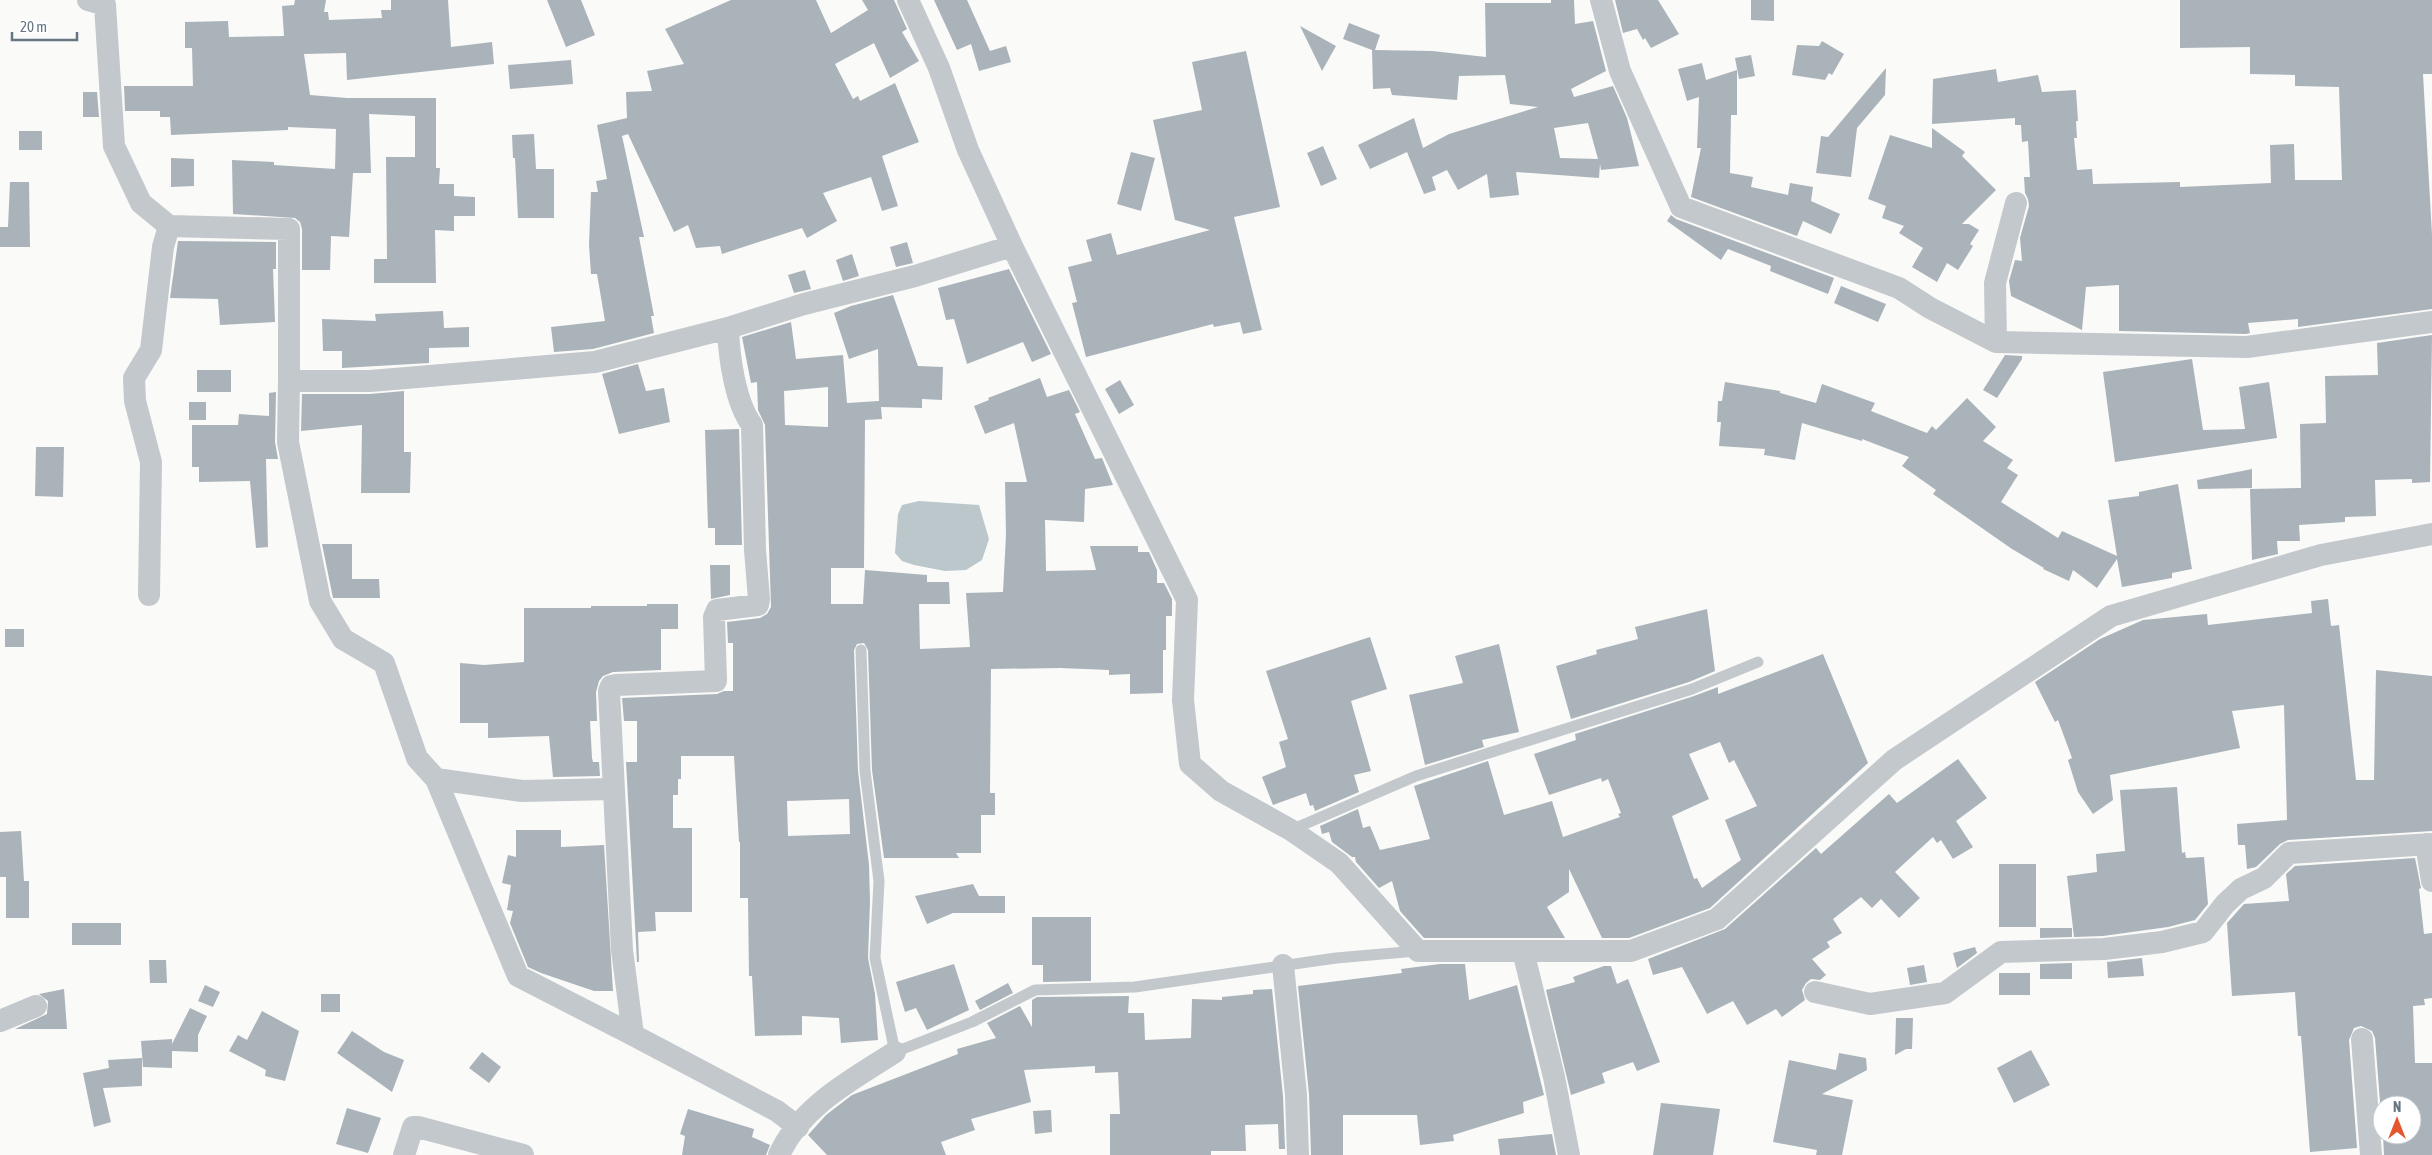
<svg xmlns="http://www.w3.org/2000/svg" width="2432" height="1155" font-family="'Asap Condensed',sans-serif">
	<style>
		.water { fill: #bbc7cb }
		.building { fill: #aab3b9; fill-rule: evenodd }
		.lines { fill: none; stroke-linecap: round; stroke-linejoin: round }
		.lane { stroke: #c3c8cc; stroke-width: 11 }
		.street { stroke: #c3c8cc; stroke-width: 22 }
	</style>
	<rect width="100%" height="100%" fill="#fafaf8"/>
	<path class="water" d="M 919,501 L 979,505 L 989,539 L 982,560 L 966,570 L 945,571 L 914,565 L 902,561 L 895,553 L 898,514 L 902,505 Z"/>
	<path class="building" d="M 295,0 L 326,0 L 324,12 L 328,12 L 329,20 L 382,18 L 381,10 L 391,10 L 391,0 L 448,0 L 451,47 L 492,42 L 494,64 L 347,80 L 346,53 L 304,54 L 310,95 L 347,98 L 436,98 L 436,168 L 440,168 L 439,184 L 454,184 L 454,196 L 475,197 L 475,216 L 454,216 L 454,231 L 435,230 L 436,283 L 374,283 L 374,259 L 387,259 L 386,157 L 415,157 L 415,116 L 369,114 L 371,173 L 353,173 L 349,237 L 331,236 L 330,270 L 302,270 L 302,229 L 300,222 L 295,218 L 233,214 L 232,160 L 274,162 L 274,165 L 335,169 L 336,129 L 288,127 L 288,130 L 171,135 L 170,117 L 160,117 L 160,111 L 125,111 L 124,86 L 193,86 L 192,48 L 185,48 L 185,22 L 228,21 L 229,37 L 284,36 L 282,6 L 294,5 Z
		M 547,0 L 581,0 L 595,35 L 566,47 Z
		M 731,0 L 816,0 L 831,33 L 868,10 L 862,0 L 894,0 L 907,29 L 902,32 L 919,61 L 890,78 L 874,43 L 835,64 L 853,99 L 858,96 L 860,101 L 895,83 L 919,142 L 882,156 L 898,206 L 882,211 L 871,177 L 823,193 L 837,221 L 807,238 L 802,228 L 722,254 L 720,246 L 696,248 L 688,225 L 674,232 L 628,134 L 622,136 L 644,237 L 639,237 L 654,316 L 651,316 L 654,333 L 593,349 L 554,352 L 551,327 L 605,321 L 597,274 L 591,274 L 589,245 L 591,192 L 598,192 L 596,181 L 607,179 L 597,125 L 627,118 L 626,92 L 652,91 L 647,71 L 684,64 L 665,29 Z
		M 934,0 L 967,0 L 990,51 L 1006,46 L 1011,62 L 979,71 L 971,44 L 957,50 Z
		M 1551,0 L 1574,0 L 1575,24 L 1593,21 L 1606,71 L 1571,89 L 1574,97 L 1613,86 L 1627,118 L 1639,166 L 1601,170 L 1600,164 L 1599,178 L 1516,172 L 1519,195 L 1490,198 L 1487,174 L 1458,190 L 1447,170 L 1432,177 L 1436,190 L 1424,194 L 1407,152 L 1370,169 L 1358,145 L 1414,118 L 1423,148 L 1449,134 L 1538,107 L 1510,104 L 1505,75 L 1459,76 L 1457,100 L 1392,95 L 1390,88 L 1373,89 L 1372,50 L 1343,39 L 1349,23 L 1380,35 L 1375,50 L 1432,51 L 1486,57 L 1485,3 L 1551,3 ZM 1588,123 L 1598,159 L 1560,158 L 1554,128 Z
		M 1615,0 L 1658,0 L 1679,34 L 1651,48 L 1645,38 L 1643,40 L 1637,29 L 1623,33 Z
		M 1751,0 L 1774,0 L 1774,21 L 1751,20 Z
		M 2180,0 L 2432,0 L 2432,74 L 2423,74 L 2432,235 L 2432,309 L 2298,327 L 2298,319 L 2248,323 L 2250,333 L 2246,334 L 2119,331 L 2119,285 L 2086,287 L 2082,330 L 2011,296 L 2009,281 L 2015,260 L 2022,261 L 2020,238 L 2029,206 L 2028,199 L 2025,193 L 2024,177 L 2030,177 L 2028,141 L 2022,142 L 2021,125 L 2015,125 L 2015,118 L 1932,124 L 1933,79 L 1996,69 L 1998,82 L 2038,75 L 2042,92 L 2076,90 L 2078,121 L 2076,121 L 2077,138 L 2074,138 L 2077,170 L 2092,169 L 2093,184 L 2180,182 L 2180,187 L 2271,183 L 2270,145 L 2294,144 L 2295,180 L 2342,180 L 2339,87 L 2295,86 L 2295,75 L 2250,74 L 2250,47 L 2180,48 Z
		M 1300,26 L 1336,46 L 1322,71 Z
		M 1822,41 L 1844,54 L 1832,75 L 1829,73 L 1825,80 L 1792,75 L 1797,45 L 1819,46 Z
		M 1246,51 L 1280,207 L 1234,217 L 1262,330 L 1243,334 L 1240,322 L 1214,327 L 1213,324 L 1086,357 L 1072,303 L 1077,302 L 1068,267 L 1092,261 L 1086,240 L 1111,233 L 1117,255 L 1210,230 L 1175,220 L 1153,120 L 1202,110 L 1192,62 Z
		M 1751,55 L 1755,76 L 1739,79 L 1735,58 Z
		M 571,60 L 573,84 L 510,89 L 508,65 Z
		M 1702,63 L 1706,80 L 1737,70 L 1737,115 L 1731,115 L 1730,173 L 1753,177 L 1751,187 L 1788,195 L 1790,183 L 1813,187 L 1811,201 L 1840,214 L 1831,234 L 1803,221 L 1797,236 L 1691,197 L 1701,148 L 1697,148 L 1699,97 L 1687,101 L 1678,69 Z
		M 1886,68 L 1885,95 L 1857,128 L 1851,177 L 1816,173 L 1821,136 L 1828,137 Z
		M 83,92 L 97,92 L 99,117 L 83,117 Z
		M 1932,128 L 1965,152 L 1962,156 L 1996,190 L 1962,224 L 1969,224 L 1979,230 L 1970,244 L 1973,246 L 1958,270 L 1947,263 L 1937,282 L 1912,267 L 1923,248 L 1899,233 L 1904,226 L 1882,218 L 1886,206 L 1868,199 L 1890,135 L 1932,148 Z
		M 19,131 L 42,131 L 42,150 L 19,150 Z
		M 534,134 L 536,169 L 554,169 L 554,218 L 518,218 L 515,158 L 513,158 L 512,135 Z
		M 1323,146 L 1337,179 L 1321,186 L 1307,153 Z
		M 1131,152 L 1155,158 L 1141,211 L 1117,204 Z
		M 171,158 L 194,159 L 194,186 L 171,187 Z
		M 10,182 L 29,182 L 30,247 L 0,247 L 0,227 L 8,227 Z
		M 1671,215 L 1676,219 L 1834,278 L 1828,294 L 1770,271 L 1771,266 L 1728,249 L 1721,260 L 1667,221 Z
		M 178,241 L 276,242 L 276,269 L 273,269 L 275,322 L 220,325 L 218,299 L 170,298 Z
		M 907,242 L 913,263 L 896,267 L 890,247 Z
		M 852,254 L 859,276 L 843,281 L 836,260 Z
		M 1009,269 L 1051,354 L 1032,362 L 1023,342 L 967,364 L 954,319 L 946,320 L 938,288 Z
		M 805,270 L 811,289 L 794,293 L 788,275 Z
		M 1841,286 L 1886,304 L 1878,322 L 1834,303 Z
		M 893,295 L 918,366 L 943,367 L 942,400 L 922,399 L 922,408 L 881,407 L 882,419 L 865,420 L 864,568 L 831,568 L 831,604 L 863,604 L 865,570 L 927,575 L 927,582 L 949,582 L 950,604 L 919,604 L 920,649 L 970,647 L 966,593 L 1003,592 L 1006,535 L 1005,482 L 1027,482 L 1014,423 L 985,434 L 974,406 L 989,400 L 988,398 L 1040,378 L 1047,397 L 1069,390 L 1080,412 L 1075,414 L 1095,459 L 1102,458 L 1113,485 L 1085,489 L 1084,522 L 1045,520 L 1046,571 L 1096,570 L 1090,546 L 1138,546 L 1138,552 L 1149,552 L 1157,570 L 1157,583 L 1164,583 L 1172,599 L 1172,616 L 1166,616 L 1166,650 L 1163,650 L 1163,693 L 1130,694 L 1130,674 L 1109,675 L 1109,670 L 1060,668 L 991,669 L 990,793 L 995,793 L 995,815 L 981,815 L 981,853 L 956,853 L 959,858 L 884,858 L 872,770 L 868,650 L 864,643 L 857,644 L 854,650 L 858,771 L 869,865 L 870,901 L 868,958 L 875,994 L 878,1040 L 841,1043 L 839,1018 L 802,1016 L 802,1035 L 755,1036 L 752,976 L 749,976 L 748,898 L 740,898 L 740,842 L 739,842 L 734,756 L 681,756 L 681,779 L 678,779 L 678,795 L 673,795 L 673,828 L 692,828 L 692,912 L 655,912 L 656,931 L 638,932 L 639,962 L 637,962 L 626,762 L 637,762 L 637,721 L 624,721 L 622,698 L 717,694 L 724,691 L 733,691 L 733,643 L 728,643 L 727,622 L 760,618 L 767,614 L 771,607 L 765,425 L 758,410 L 757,382 L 751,383 L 742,337 L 791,322 L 796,359 L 843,355 L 847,403 L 879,401 L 878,349 L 849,359 L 834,313 L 851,306 ZM 828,387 L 828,427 L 785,425 L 784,391 ZM 849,799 L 850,834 L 788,836 L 787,801 Z
		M 443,311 L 444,328 L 469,327 L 469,347 L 429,348 L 429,363 L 342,368 L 342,351 L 323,351 L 322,319 L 376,321 L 375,314 Z
		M 2432,335 L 2430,482 L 2412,483 L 2412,479 L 2375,480 L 2376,516 L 2345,517 L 2345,522 L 2299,525 L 2300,541 L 2277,541 L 2278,554 L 2252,560 L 2250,489 L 2301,488 L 2300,424 L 2326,423 L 2325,376 L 2378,375 L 2377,343 Z
		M 2005,355 L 2022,356 L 2022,359 L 1997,398 L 1983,390 Z
		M 2192,359 L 2203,430 L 2245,429 L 2239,387 L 2269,382 L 2277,438 L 2115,462 L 2103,372 Z
		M 638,364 L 646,391 L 664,388 L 670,422 L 619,434 L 602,374 Z
		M 197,370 L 231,370 L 231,392 L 197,392 Z
		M 1120,380 L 1134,405 L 1119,414 L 1105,389 Z
		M 1725,382 L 1780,391 L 1780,393 L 1816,403 L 1822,384 L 1875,403 L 1871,411 L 1927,433 L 1932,426 L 1936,430 L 1967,398 L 1996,427 L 1983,441 L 2013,460 L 2007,468 L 2018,475 L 2001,502 L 2058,538 L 2062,531 L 2117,556 L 2108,500 L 2139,496 L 2139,492 L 2178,484 L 2192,569 L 2172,573 L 2172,578 L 2122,587 L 2117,559 L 2097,588 L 2073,570 L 2069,581 L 2043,569 L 2044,568 L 2012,549 L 1933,494 L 1936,490 L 1902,466 L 1909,457 L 1862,439 L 1862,441 L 1802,423 L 1795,460 L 1764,455 L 1765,449 L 1719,446 L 1721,422 L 1717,422 L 1718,401 L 1722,401 Z
		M 404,391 L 404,452 L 411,452 L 410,493 L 361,493 L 362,425 L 301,431 L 302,394 L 370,394 Z
		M 276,392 L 275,442 L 278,459 L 266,459 L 268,547 L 256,548 L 250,481 L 199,482 L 199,467 L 192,467 L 192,425 L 238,425 L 239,414 L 269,416 L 269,393 Z
		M 189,402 L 206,402 L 206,420 L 189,420 Z
		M 739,429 L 742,545 L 715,545 L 715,528 L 708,528 L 705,430 Z
		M 36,447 L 64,447 L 63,497 L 35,496 Z
		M 2252,469 L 2252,488 L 2198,489 L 2197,480 Z
		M 322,544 L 352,544 L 352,579 L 379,579 L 380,598 L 333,598 Z
		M 710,565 L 730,565 L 730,595 L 711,599 Z
		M 2328,599 L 2331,626 L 2339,625 L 2356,780 L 2374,780 L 2376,670 L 2432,676 L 2432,831 L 2288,840 L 2280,844 L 2256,867 L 2247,869 L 2245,845 L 2238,845 L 2237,824 L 2287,820 L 2284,705 L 2232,711 L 2240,748 L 2110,775 L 2113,800 L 2093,814 L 2078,792 L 2068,760 L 2072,758 L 2058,720 L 2055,722 L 2035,682 L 2100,639 L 2143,620 L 2207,614 L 2208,625 L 2312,613 L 2311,601 Z
		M 647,604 L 678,604 L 678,629 L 661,629 L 661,670 L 613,672 L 603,676 L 599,681 L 596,692 L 597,721 L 590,721 L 592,758 L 593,762 L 599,762 L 600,776 L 553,777 L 549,736 L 488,738 L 488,723 L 460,723 L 460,663 L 484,665 L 524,662 L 524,608 L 591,608 L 591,606 L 647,606 Z
		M 1707,609 L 1715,671 L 1689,682 L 1571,719 L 1556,666 L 1597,654 L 1596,650 L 1638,639 L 1635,627 Z
		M 5,629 L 24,629 L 24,647 L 5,647 Z
		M 1370,637 L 1387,689 L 1351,701 L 1371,771 L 1354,775 L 1359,792 L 1315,811 L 1313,805 L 1310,806 L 1306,793 L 1273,805 L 1262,777 L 1286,767 L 1279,742 L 1288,739 L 1266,671 Z
		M 1499,644 L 1519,732 L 1482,740 L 1484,747 L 1425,765 L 1409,695 L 1463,683 L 1455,656 Z
		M 1823,654 L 1868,763 L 1710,908 L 1629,938 L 1602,938 L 1569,869 L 1569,892 L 1547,907 L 1565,938 L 1424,938 L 1400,911 L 1392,881 L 1379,888 L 1356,862 L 1355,857 L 1352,857 L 1332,842 L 1329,832 L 1322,834 L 1320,826 L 1358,809 L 1363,828 L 1370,826 L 1380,850 L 1430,839 L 1414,786 L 1488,761 L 1504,815 L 1552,801 L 1563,837 L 1620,817 L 1618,814 L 1621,813 L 1608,779 L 1602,782 L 1601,778 L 1549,795 L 1534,754 L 1576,740 L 1575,734 L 1694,696 L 1718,687 L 1718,694 ZM 1720,742 L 1729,763 L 1734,760 L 1757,806 L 1725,820 L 1741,860 L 1702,888 L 1697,878 L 1694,879 L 1672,816 L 1709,799 L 1689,754 Z
		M 1958,759 L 1987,798 L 1956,821 L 1973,847 L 1953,859 L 1941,840 L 1937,843 L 1933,837 L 1895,872 L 1920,898 L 1899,918 L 1881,899 L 1872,908 L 1861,897 L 1833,919 L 1842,933 L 1827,942 L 1830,947 L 1812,959 L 1826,975 L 1820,980 L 1811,979 L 1806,983 L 1802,990 L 1805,1000 L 1782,1017 L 1776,1009 L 1747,1025 L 1733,1001 L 1707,1014 L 1682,967 L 1653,975 L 1648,959 L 1725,929 L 1816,848 L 1821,854 L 1889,794 L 1897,803 Z
		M 2177,787 L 2182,853 L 2185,852 L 2186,858 L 2204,857 L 2208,904 L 2195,920 L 2168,927 L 2103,936 L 2074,937 L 2067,876 L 2097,872 L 2096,854 L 2125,851 L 2120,790 Z
		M 516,830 L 561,830 L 561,847 L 604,845 L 613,991 L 594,991 L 541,973 L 528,967 L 510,923 L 513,911 L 507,910 L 511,885 L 502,883 L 508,855 L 516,857 Z
		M 21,831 L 24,881 L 29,881 L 29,918 L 6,918 L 6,877 L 0,877 L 0,832 Z
		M 2415,858 L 2421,888 L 2419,889 L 2424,934 L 2432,933 L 2432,998 L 2424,999 L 2425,1005 L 2413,1006 L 2415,1063 L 2432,1063 L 2432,1155 L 2384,1155 L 2383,1135 L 2412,1135 L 2412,1105 L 2382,1105 L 2382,1127 L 2375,1038 L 2372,1031 L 2361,1026 L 2354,1028 L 2349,1040 L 2357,1148 L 2310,1152 L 2301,1036 L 2298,1036 L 2295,992 L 2232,996 L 2227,923 L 2244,904 L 2289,901 L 2286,874 L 2295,866 Z
		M 1999,864 L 2036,864 L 2036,927 L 1999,927 Z
		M 973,884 L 979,896 L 1005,896 L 1005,913 L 953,913 L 927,924 L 915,896 Z
		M 1032,917 L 1091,917 L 1091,981 L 1043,982 L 1043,965 L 1032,965 Z
		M 72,923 L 121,923 L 121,945 L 72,945 Z
		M 2040,928 L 2072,928 L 2072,937 L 2040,938 Z
		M 1975,947 L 1977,953 L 1957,968 L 1953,953 Z
		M 2142,958 L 2144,976 L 2108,978 L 2107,962 Z
		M 149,960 L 166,960 L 167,983 L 150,983 Z
		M 2072,963 L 2072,979 L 2040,979 L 2040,964 Z
		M 954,964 L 969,1010 L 927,1030 L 916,1008 L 905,1012 L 896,982 Z
		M 1440,964 L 1465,964 L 1469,1000 L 1517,985 L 1544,1095 L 1523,1102 L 1524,1113 L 1453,1135 L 1454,1141 L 1420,1145 L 1417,1115 L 1343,1115 L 1343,1155 L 1311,1155 L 1309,1094 L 1298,986 L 1402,973 L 1401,969 Z
		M 1924,965 L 1927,982 L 1910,985 L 1907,968 Z
		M 1604,966 L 1611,966 L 1617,984 L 1628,979 L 1660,1062 L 1637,1071 L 1633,1062 L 1602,1073 L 1605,1083 L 1571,1095 L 1546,990 L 1575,982 L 1573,977 Z
		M 1999,973 L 2030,973 L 2030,995 L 1999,995 Z
		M 1008,983 L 1013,993 L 980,1010 L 975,1001 Z
		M 205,985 L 220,992 L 213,1007 L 198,1001 Z
		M 64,989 L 67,1029 L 15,1029 L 47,1014 L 48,1001 L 39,994 Z
		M 1272,989 L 1283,1096 L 1285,1149 L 1279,1149 L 1278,1124 L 1245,1125 L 1246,1151 L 1211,1151 L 1211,1155 L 1110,1155 L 1110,1114 L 1120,1114 L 1118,1072 L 1095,1073 L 1095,1066 L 1024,1070 L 1031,1102 L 971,1119 L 975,1130 L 941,1142 L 946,1155 L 827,1155 L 808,1135 L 826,1115 L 852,1095 L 958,1054 L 957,1049 L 996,1038 L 987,1023 L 1020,1006 L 1032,1027 L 1032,1000 L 1037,997 L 1129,996 L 1128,1013 L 1144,1013 L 1145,1040 L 1191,1038 L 1192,999 L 1222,1000 L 1222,997 L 1253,994 L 1253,990 Z
		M 321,994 L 340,994 L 340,1012 L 321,1012 Z
		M 190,1008 L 207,1016 L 198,1035 L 198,1052 L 172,1051 L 172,1068 L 143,1067 L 141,1041 L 172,1039 L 172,1044 Z
		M 262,1011 L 299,1031 L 285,1081 L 265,1076 L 266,1070 L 229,1051 L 238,1035 L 247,1040 Z
		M 1896,1018 L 1913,1018 L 1912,1049 L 1906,1049 L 1895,1055 Z
		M 352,1031 L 384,1052 L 404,1060 L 392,1092 L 337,1053 Z
		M 2031,1050 L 2050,1085 L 2014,1103 L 1997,1068 Z
		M 482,1052 L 501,1067 L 489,1083 L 469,1068 Z
		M 1839,1053 L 1866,1058 L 1867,1070 L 1822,1094 L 1853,1100 L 1842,1155 L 1816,1155 L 1817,1150 L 1773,1142 L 1789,1060 L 1836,1070 Z
		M 142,1058 L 142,1086 L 103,1088 L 111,1122 L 94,1127 L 83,1073 L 109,1068 L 108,1060 Z
		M 1661,1103 L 1720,1109 L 1713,1155 L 1653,1155 Z
		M 347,1108 L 381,1118 L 368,1153 L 336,1144 Z
		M 688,1109 L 754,1129 L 752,1137 L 770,1145 L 766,1155 L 682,1155 L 685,1136 L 680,1134 Z
		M 1051,1110 L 1052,1132 L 1035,1134 L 1033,1111 Z
		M 1552,1134 L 1556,1155 L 1500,1155 L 1498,1139 Z"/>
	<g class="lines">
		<path class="lane" d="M 861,650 L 865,771 L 879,881 L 875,958 L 895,1052 L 972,1022 L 1035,990 L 1135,987 L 1336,958 L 1417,951
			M 1291,830 L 1416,776 L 1692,689 L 1758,662"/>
		<path class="street" d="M 88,0 L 105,5 L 114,146 L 141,203 L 169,226 L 289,229 L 289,381 L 370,381 L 595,362 L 728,328 L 804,304 L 915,276 L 1012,246
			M 908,0 L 939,68 L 968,150 L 1012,246 L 1187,600 L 1183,700 L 1190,764 L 1221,791 L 1291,830 L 1339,863 L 1418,951 L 1631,951 L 1717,919 L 1894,760 L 2111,616 L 2321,555 L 2432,534
			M 1601,0 L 1620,71 L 1681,207 L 1899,288 L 1930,308 L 1996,342
			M 2016,203 L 1995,283 L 1996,342 L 2247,347 L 2432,322
			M 289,381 L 288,442 L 320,601 L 343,639 L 384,663 L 417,758 L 436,779 L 522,791 L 613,789
			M 149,595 L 151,462 L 135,401 L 134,378 L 151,350 L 163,247 L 169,226
			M 436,779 L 518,976 L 633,1035 L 622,950 L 609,691 L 611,686 L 616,685 L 716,681 L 714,617 L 717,610 L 758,605 L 759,599 L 755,550 L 752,425 C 735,402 729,357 728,328
			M 2426,844 L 2432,881
			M 1523,951 L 1554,1077 L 1569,1155
			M 1283,965 L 1296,1095 L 1298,1155
			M 1815,992 L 1870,1004 L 1945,993 L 2001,952 L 2104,949 L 2162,942 L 2203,932 L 2225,904 L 2241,889 L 2264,878 L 2289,853 L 2432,844
			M 0,1021 L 36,1006
			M 633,1035 L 777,1111 L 798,1127
			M 2362,1039 L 2371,1155
			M 404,1155 L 413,1127 L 418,1127 L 523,1155
			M 779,1155 C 801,1106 852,1080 895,1052"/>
	</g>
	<g transform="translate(2397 1120)"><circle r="24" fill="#ffffff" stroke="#c1c8cd"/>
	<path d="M0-4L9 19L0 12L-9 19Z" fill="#e4572e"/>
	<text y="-8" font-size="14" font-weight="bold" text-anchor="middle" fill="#657683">N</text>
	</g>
	<path d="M12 32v8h65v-8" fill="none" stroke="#657683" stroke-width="2.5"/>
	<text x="20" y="32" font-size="15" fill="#657683" stroke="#ffffff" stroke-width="4" paint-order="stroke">20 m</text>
</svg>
